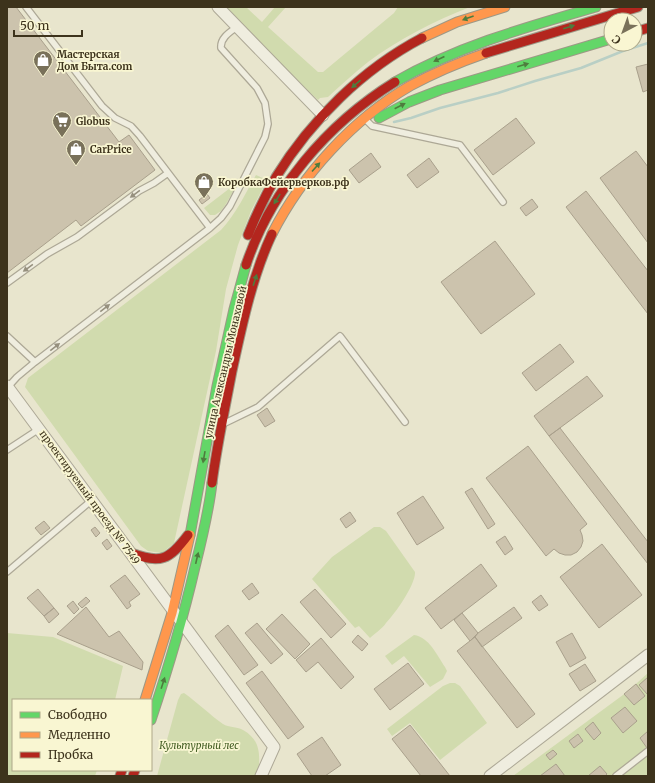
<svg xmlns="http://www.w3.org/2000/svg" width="655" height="783" font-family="Merriweather,serif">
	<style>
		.green { fill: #d1dbae }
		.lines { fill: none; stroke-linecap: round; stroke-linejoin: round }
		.stream { stroke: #b9cfc5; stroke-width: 2.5 }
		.building { fill: #ccc3ad; stroke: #a9a08c }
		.lane-casing { stroke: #ada896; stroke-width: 8 }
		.street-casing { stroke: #ada896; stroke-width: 13 }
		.fast-casing { stroke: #9d9886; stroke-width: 11 }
		.slow-casing { stroke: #9d9886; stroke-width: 11 }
		.jam-casing { stroke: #9d9886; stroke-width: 11 }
		.lane { stroke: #efeddf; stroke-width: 5.5 }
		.street { stroke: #efeddf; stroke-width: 11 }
		.fast { stroke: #63d668; stroke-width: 9 }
		.slow { stroke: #ff974d; stroke-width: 9 }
		.jam { stroke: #b3261e; stroke-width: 9 }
		.oneway { fill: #4e7c3e }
		.oneway2 { fill: #96907e }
		.labels { text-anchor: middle; stroke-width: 3.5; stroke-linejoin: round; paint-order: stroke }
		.poi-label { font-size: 10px; font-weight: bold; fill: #3d331c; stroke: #f9f6d2; text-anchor: start }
		.street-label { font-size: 10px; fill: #3d331c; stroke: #f9f6d2 }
		.park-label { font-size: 10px; font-style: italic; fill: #415c21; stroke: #f9f6d2 }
	</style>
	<rect width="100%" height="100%" fill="#e8e5cd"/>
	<path class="green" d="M 224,7 L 246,7 L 262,22 L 275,7 L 286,7 L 268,27 L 318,72 L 323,72 L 394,13 L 398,7 L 470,7 C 434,21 399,39 368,62 C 354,73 341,85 328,97 L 320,98 L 318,100 L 294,78 Z
		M 256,175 L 267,180 L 251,211 L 238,245 L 226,289 L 216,351 L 174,543 L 162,553 L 148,551 L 141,546 L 25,387 L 28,378 L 221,230 C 236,214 245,194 256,175 Z
		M 234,185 L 236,186 L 226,204 L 221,211 L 215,215 L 210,215 L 204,208 Z
		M 374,527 L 380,527 L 386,531 L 415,572 C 416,584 395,614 386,623 C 382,629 375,633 370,638 L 359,626 L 355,628 L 312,579 L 332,557 Z
		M 7,633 L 53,637 L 123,666 L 115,700 L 13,700 L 13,770 L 97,770 L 95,776 L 7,776 Z
		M 414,635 C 429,637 437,655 445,667 L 447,671 L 443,679 L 430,687 L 404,656 L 392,665 L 385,656 Z
		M 648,673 L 648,776 L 513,776 L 627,692 Z
		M 450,683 L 455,683 L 460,686 L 487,723 L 440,760 L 410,723 L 392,736 L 387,729 L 443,686 Z
		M 184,693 C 197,702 210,715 223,724 C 229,728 236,726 243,730 C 257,738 260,749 259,764 C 259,768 259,772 257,776 L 157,776 L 178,700 L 181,694 Z"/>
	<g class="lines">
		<path class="stream" d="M 394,122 L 411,118 L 440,108 L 498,93 L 535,81 L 581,68 L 623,51 L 648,43"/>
	</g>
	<path class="building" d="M 7,7 L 16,7 L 119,142 L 129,135 L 155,170 L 81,226 L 76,220 L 7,273 Z
		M 648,64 L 648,90 L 643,92 L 636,67 Z
		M 516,118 L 535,143 L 493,175 L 474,150 Z
		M 636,151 L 648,167 L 648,243 L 600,178 Z
		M 371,153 L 381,167 L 359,183 L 349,170 Z
		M 429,158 L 439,172 L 417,188 L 407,175 Z
		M 586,191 L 648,271 L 648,314 L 566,207 Z
		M 207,194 L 210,198 L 202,204 L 199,200 Z
		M 532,199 L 538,207 L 526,216 L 520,208 Z
		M 495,241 L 535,294 L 481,334 L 441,282 Z
		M 560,344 L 574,362 L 536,391 L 522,373 Z
		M 587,376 L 603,396 L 549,436 L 534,416 Z
		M 267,408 L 275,421 L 265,427 L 257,415 Z
		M 560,428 L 648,542 L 648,564 L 549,436 Z
		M 528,446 L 587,524 L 580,530 L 582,535 L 583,541 L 581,547 L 577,552 L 571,555 L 565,555 L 559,553 L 554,549 L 546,556 L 486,478 Z
		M 472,488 L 495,524 L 488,529 L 465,492 Z
		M 423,496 L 444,528 L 417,545 L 397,513 Z
		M 350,512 L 356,521 L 346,528 L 340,519 Z
		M 44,521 L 50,528 L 41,535 L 35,528 Z
		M 95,527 L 100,533 L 96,537 L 91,530 Z
		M 505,536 L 513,549 L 505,555 L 496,542 Z
		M 107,539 L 112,546 L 107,550 L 102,543 Z
		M 602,544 L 642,595 L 599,628 L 560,577 Z
		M 481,564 L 497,586 L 441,629 L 425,608 Z
		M 125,575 L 140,594 L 129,602 L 131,606 L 127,609 L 110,586 Z
		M 252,583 L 259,593 L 249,600 L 242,591 Z
		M 38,589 L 54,608 L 44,616 L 27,598 Z
		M 315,589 L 346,624 L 331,638 L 300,602 Z
		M 541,595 L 548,605 L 539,611 L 532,602 Z
		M 86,597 L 90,601 L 82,608 L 78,604 Z
		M 73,601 L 79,609 L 74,614 L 67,606 Z
		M 86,607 L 109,637 L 119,631 L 143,662 L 142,670 L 57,634 Z
		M 514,607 L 522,618 L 482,647 L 475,637 L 478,633 Z
		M 54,608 L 59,614 L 49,623 L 44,616 Z
		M 462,613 L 478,633 L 470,641 L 454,620 Z
		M 282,614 L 310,644 L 295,659 L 266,629 Z
		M 257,623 L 283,654 L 271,664 L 245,633 Z
		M 228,625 L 258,665 L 244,675 L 215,636 Z
		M 572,633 L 586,658 L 570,667 L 556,642 Z
		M 358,635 L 368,644 L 362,651 L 352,642 Z
		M 475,637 L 535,714 L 517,728 L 457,651 Z
		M 321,638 L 354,677 L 341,689 L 318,662 L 306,672 L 296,660 Z
		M 408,663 L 424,684 L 390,710 L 374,689 Z
		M 585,664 L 596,681 L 580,691 L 569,674 Z
		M 262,671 L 304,727 L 288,739 L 246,683 Z
		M 648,677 L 648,695 L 639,685 Z
		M 636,684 L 645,696 L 634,705 L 624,694 Z
		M 625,707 L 637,721 L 623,733 L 611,718 Z
		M 593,722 L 601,733 L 594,740 L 585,729 Z
		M 410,725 L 450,776 L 421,776 L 392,739 Z
		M 648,731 L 648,747 L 647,748 L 640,738 Z
		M 578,734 L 583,741 L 574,748 L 569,741 Z
		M 322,737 L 341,765 L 325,776 L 312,776 L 297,754 Z
		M 553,750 L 557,754 L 550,760 L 546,755 Z
		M 556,764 L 565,776 L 540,776 Z
		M 600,766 L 607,774 L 605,776 L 588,776 Z"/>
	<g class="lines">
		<g class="lane-casing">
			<path id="lane" d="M 26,7 L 102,106 L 115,118 L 131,126 L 140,136 L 210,228
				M 365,119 L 372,126 L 460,145 L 503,202
				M 7,283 L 47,254 L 77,237 L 139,191 L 154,183 L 168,173
				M 7,336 L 35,362
				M 8,387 L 17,377 L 35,362 L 210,228 L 221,218 L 230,206 L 265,137 L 268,124 L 265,103 L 257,88 L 221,48 C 220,38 230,32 237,27
				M 223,424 L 258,407 L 340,336 L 405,422
				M 7,450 L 39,429
				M 7,572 L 92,500
				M 616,776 L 648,751"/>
		</g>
		<g class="street-casing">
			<path id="street" d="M 218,7 L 323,115
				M 7,386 L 274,747 L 261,776
				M 490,776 L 648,655"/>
		</g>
		<g class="fast-casing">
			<path id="fast" d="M 395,82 C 458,46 527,27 596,7
				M 379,118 L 409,102 L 440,90 L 611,39
				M 190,535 L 217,386 L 234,309 L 246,265
				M 151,720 C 168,669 183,619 195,567 C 202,539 209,511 212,483"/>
		</g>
		<g class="slow-casing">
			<path id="slow" d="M 422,38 L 457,22 L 505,7
				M 272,234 C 302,175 353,119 410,86 C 434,73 460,62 486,53
				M 145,700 L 172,613 L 190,535"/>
		</g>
		<g class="jam-casing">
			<path id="jam" d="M 635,32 L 648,28
				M 486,53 L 638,7
				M 248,235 C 256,215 265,196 276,177 C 311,120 363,69 422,38
				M 246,265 C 271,190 327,124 395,82
				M 212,483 C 217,445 225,408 232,371 C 242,325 252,277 272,234
				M 131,553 C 161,564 169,560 188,535
				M 120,776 L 122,770
				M 133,776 L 135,770"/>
		</g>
		<use href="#lane" class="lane"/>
		<use href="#street" class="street"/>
		<use href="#fast" class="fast"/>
		<use href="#slow" class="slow"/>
		<use href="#jam" class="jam"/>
	</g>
	<defs><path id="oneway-solid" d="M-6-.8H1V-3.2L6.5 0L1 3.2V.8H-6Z"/></defs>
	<g class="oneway">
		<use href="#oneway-solid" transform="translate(468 18) rotate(160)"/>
		<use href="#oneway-solid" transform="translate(569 27) rotate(-17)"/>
		<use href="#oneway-solid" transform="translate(439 59) rotate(155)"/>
		<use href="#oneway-solid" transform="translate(523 65) rotate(-16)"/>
		<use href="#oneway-solid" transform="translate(356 84) rotate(139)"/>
		<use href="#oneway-solid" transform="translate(400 106) rotate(-27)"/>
		<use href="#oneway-solid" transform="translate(316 167) rotate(-48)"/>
		<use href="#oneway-solid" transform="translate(277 199) rotate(122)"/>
		<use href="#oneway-solid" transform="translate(255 280) rotate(-72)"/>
		<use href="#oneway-solid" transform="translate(204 457) rotate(100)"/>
		<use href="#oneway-solid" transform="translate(197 558) rotate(-77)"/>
		<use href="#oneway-solid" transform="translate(163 683) rotate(-72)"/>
	</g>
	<g class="oneway2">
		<use href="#oneway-solid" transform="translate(135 194) rotate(144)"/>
		<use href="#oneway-solid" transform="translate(28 268) rotate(144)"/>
		<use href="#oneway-solid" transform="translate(105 308) rotate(-38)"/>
		<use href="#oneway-solid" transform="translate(55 347) rotate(-38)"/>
	</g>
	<defs>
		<g id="shop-pin" transform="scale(1)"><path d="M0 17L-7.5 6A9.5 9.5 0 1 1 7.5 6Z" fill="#79715a" stroke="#f9f6d2"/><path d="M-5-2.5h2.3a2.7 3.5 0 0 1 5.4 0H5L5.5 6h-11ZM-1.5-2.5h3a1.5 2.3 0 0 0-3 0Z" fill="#fff"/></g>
		<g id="supermarket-pin" transform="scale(1)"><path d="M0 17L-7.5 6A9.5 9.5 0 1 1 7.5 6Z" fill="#79715a" stroke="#f9f6d2"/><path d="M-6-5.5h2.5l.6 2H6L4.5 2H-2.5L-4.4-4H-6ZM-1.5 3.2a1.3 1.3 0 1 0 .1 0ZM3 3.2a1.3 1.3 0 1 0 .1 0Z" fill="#fff"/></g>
	</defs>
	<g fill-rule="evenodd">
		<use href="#shop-pin" x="43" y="60"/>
		<use href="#supermarket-pin" x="62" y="121"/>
		<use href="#shop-pin" x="76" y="149"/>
		<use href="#shop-pin" x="204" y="182"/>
	</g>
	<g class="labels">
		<g class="poi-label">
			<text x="57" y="58">Мастерская<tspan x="57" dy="12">Дом Быта.com</tspan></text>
			<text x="76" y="125">Globus</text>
			<text x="90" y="153">CarPrice</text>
			<text x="218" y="186">КоробкаФейерверков.рф</text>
		</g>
		<g class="street-label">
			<text transform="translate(225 362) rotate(-77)" y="4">улица Александры Монаховой</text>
			<text transform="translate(90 497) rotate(54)" y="4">проектируемый проезд № 7549</text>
		</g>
		<g class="park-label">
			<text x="199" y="749">Культурный лес</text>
		</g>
	</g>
	<rect width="655" height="783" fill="none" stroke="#3d331c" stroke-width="16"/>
	<rect x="12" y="699" width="140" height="72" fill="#f9f6d2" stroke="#aea889"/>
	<rect x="20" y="712" width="20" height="6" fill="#63d668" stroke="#aea889"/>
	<text x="48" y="719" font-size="12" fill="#3d331c">Свободно</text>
	<rect x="20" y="732" width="20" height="6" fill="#ff974d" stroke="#aea889"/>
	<text x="48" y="739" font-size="12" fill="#3d331c">Медленно</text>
	<rect x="20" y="752" width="20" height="6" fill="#b3261e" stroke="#aea889"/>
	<text x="48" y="759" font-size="12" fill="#3d331c">Пробка</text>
	<g transform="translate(623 32) rotate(221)"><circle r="19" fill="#f9f6d2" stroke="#aea889"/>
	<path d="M0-3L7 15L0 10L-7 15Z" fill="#79715a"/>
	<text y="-6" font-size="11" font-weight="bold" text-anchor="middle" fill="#3d331c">С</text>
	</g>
	<path d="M14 30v6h68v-6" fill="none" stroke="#3d331c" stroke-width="2"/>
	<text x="20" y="30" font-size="12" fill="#3d331c" stroke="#f9f6d2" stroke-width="3" paint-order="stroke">50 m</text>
</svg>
